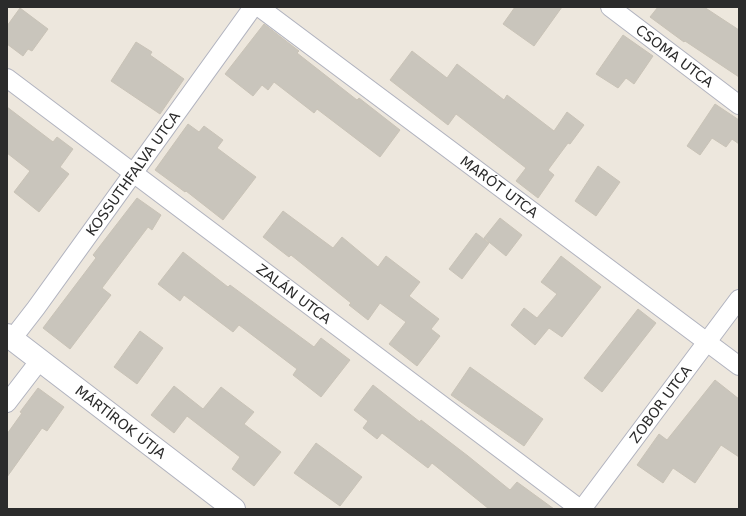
<svg xmlns="http://www.w3.org/2000/svg" width="746" height="516" font-family="'DejaVu Sans',sans-serif">
	<style>
		.building { fill: #c9c5bc; stroke: #c9c3b7 }
		.lines { fill: none; stroke-linecap: round; stroke-linejoin: round }
		.minor-casing { stroke: #b1b3bf; stroke-width: 20 }
		.tertiary-casing { stroke: #b1b3bf; stroke-width: 24 }
		.minor { stroke: #fff; stroke-width: 18 }
		.tertiary { stroke: #fff; stroke-width: 22 }
		.labels { text-anchor: middle; stroke-width: 3; stroke-linejoin: round; paint-order: stroke }
		.street-label { font-size: 14px; fill: #2b2b2b; stroke: #fff }
	</style>
	<rect width="100%" height="100%" fill="#ede7dd"/>
	<path class="building" d="M 515,7 L 562,7 L 534,46 L 503,24 Z
		M 658,7 L 704,7 L 739,30 L 739,77 L 685,41 L 684,42 L 650,17 Z
		M 20,8 L 48,29 L 32,51 L 28,49 L 23,56 L 7,44 L 7,26 Z
		M 264,24 L 299,51 L 297,53 L 357,100 L 359,98 L 400,130 L 380,157 L 317,109 L 314,113 L 274,82 L 268,90 L 262,85 L 253,96 L 225,74 Z
		M 623,35 L 653,56 L 634,84 L 626,78 L 618,88 L 596,74 Z
		M 136,42 L 152,52 L 150,55 L 184,79 L 160,114 L 111,81 Z
		M 412,51 L 447,78 L 457,64 L 504,100 L 507,95 L 554,131 L 567,112 L 584,125 L 570,144 L 568,143 L 548,170 L 554,175 L 538,198 L 516,181 L 526,168 L 456,114 L 448,125 L 390,80 Z
		M 715,104 L 739,120 L 739,144 L 732,139 L 726,147 L 712,138 L 700,155 L 687,146 Z
		M 7,107 L 53,142 L 57,137 L 73,149 L 60,167 L 69,174 L 39,212 L 14,192 L 30,171 L 7,153 Z
		M 188,124 L 199,132 L 204,126 L 223,140 L 217,148 L 256,177 L 223,220 L 186,191 L 185,192 L 155,170 Z
		M 598,166 L 620,182 L 596,216 L 575,201 Z
		M 137,198 L 161,215 L 152,230 L 148,227 L 102,288 L 111,295 L 70,349 L 43,328 L 96,258 L 93,255 Z
		M 283,211 L 333,248 L 342,237 L 378,267 L 386,256 L 420,282 L 409,296 L 439,319 L 431,329 L 440,336 L 417,366 L 389,344 L 406,322 L 380,303 L 368,320 L 349,305 L 351,303 L 291,255 L 289,257 L 263,237 Z
		M 500,218 L 522,235 L 506,256 L 484,238 Z
		M 476,233 L 489,243 L 462,279 L 449,269 Z
		M 183,252 L 228,287 L 230,285 L 314,347 L 321,338 L 350,360 L 321,397 L 293,375 L 297,369 L 239,325 L 233,332 L 184,295 L 180,301 L 158,284 Z
		M 561,256 L 601,287 L 562,337 L 549,328 L 535,345 L 511,325 L 524,308 L 537,318 L 557,294 L 541,282 Z
		M 638,309 L 656,323 L 602,392 L 584,378 Z
		M 140,331 L 163,348 L 137,384 L 114,367 Z
		M 470,367 L 543,419 L 524,446 L 451,395 Z
		M 715,380 L 739,399 L 739,457 L 721,445 L 695,483 L 673,468 L 663,483 L 637,465 L 659,434 L 667,440 Z
		M 373,385 L 420,422 L 421,420 L 468,456 L 510,490 L 517,482 L 554,509 L 489,509 L 432,463 L 428,468 L 382,433 L 377,439 L 363,428 L 368,421 L 354,410 Z
		M 174,386 L 203,409 L 221,387 L 254,412 L 244,424 L 281,452 L 254,486 L 232,469 L 240,457 L 187,416 L 174,433 L 151,415 Z
		M 38,388 L 64,407 L 47,431 L 42,428 L 7,477 L 7,434 L 22,413 L 20,412 Z
		M 316,443 L 362,477 L 340,506 L 294,473 Z"/>
	<g class="lines">
		<g class="minor-casing">
			<g id="minor">
				<path id="s1" d="M 259,7 L 739,366"/>
				<path id="s2" d="M 610,7 L 739,105"/>
				<path id="s3" d="M 7,78 L 580,509"/>
				<path id="s4" d="M 12,339 L 36,308 L 253,7"/>
				<path d="M 7,403 L 40,360"/>
				<path id="s5" d="M 582,509 L 739,299"/>
			</g>
		</g>
		<g class="tertiary-casing">
			<g id="tertiary">
				<path id="s6" d="M 7,335 L 234,509"/>
			</g>
		</g>
		<use href="#minor" class="minor"/>
		<use href="#tertiary" class="tertiary"/>
	</g>
	<g class="labels">
		<g class="street-label">
			<text dy="5" stroke="none"><textPath href="#s2" startOffset="81">CSOMA UTCA</textPath></text>
			<text dy="5" stroke="none"><textPath href="#s4" startOffset="205">KOSSUTHFALVA UTCA</textPath></text>
			<text dy="5" stroke="none"><textPath href="#s1" startOffset="300">MARÓT UTCA</textPath></text>
			<text dy="5" stroke="none"><textPath href="#s3" startOffset="359">ZALÁN UTCA</textPath></text>
			<text dy="5" stroke="none"><textPath href="#s5" startOffset="131">ZOBOR UTCA</textPath></text>
			<text dy="5" stroke="none"><textPath href="#s6" startOffset="143">MÁRTÍROK ÚTJA</textPath></text>
		</g>
	</g>
	<rect width="746" height="516" fill="none" stroke="#2b2b2b" stroke-width="16"/>
</svg>
